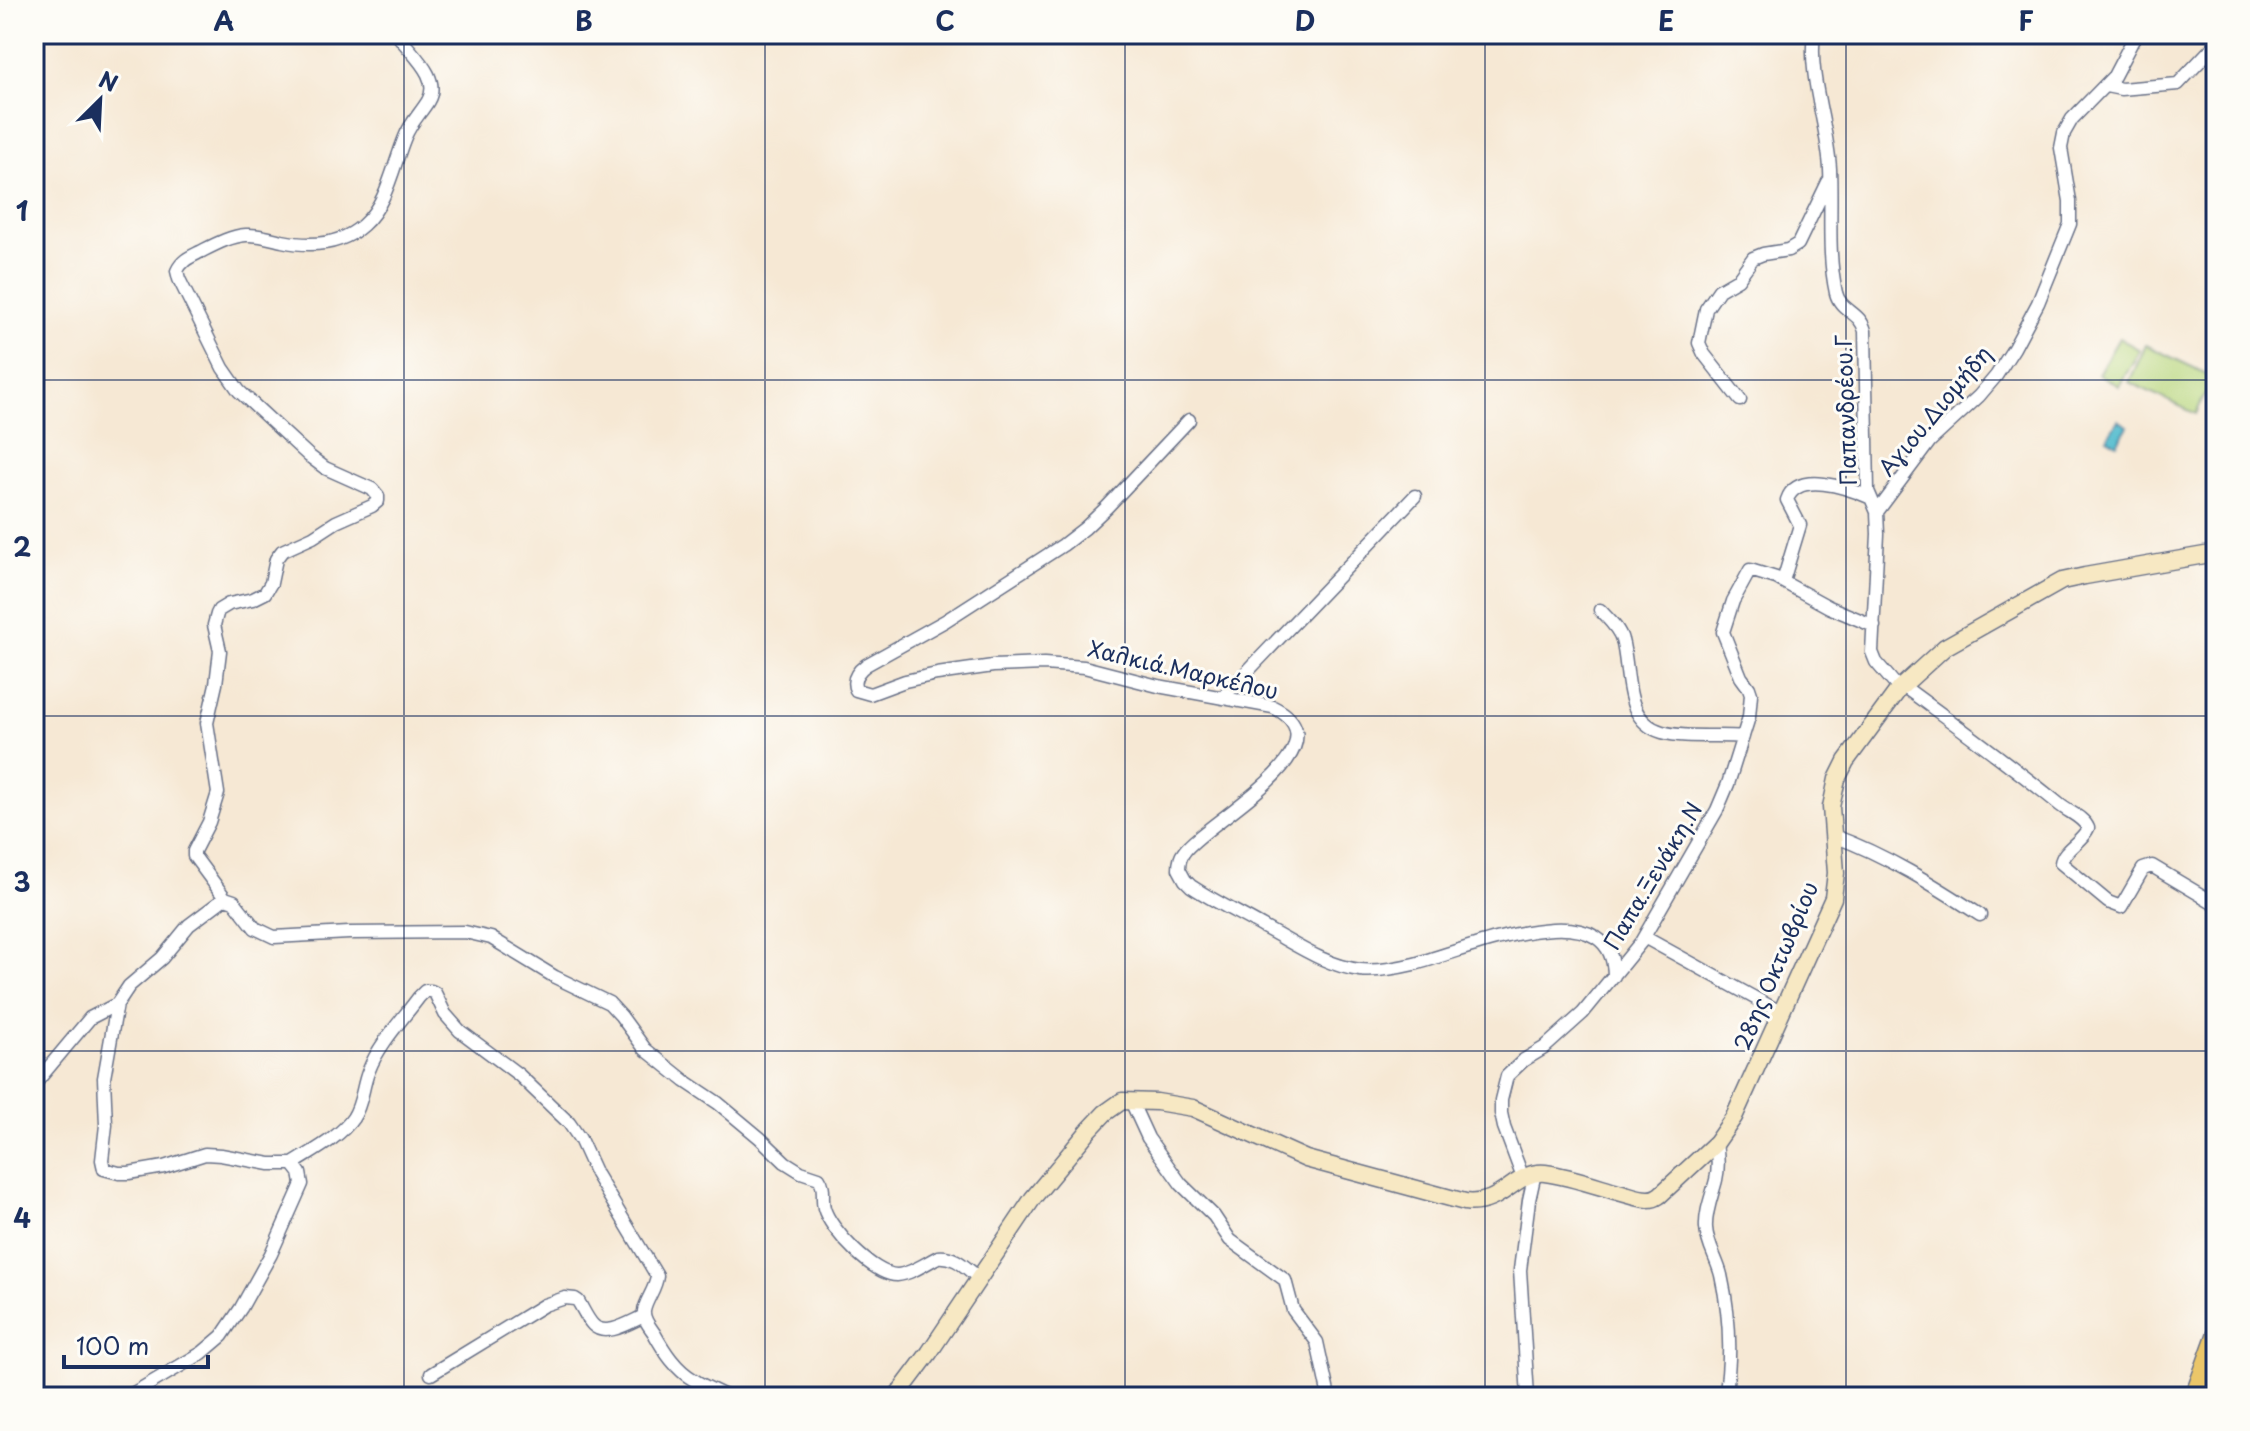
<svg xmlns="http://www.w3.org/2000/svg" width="2250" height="1431" font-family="'Playpen Sans',sans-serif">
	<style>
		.pitch { fill: #b8d67d; stroke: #6a826e; stroke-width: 2 }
		.water { fill: #52bcce; stroke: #367696; stroke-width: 2 }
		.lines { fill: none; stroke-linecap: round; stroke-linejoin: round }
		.street-casing { stroke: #687087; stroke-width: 15 }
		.secondary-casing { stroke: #687087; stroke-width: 19 }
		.primary-casing { stroke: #687087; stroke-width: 21 }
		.street { stroke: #fff; stroke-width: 12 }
		.secondary { stroke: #f7e8c3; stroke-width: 16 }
		.primary { stroke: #ebc669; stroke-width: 18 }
		.grid { fill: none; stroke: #1b2f5e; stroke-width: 2; stroke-opacity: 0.55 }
		.labels { text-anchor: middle; stroke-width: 6; stroke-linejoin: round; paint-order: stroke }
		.street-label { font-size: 22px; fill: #1b2f5e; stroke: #fdfcf7 }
		.neatline { fill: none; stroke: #1b2f5e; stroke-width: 3 }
		.grid-label { font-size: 26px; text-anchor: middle; font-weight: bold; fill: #1b2f5e }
	</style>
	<rect width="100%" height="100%" fill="#fdfcf7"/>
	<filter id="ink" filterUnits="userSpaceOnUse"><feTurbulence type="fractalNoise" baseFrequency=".0125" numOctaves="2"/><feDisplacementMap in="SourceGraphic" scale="16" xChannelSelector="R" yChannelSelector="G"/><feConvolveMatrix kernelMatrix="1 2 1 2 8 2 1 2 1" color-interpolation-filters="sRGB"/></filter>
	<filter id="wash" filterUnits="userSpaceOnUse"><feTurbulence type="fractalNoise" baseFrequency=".006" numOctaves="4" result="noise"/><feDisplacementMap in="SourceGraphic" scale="32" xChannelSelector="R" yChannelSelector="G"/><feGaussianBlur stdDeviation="1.8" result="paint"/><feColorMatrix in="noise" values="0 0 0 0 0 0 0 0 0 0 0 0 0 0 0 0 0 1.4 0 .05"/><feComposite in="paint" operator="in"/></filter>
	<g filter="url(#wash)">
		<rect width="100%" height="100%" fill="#f6e8d4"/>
		<path class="pitch" d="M 2119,338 L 2140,350 L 2119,386 L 2098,374 Z
			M 2146,345 L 2213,377 L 2196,414 L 2129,382 Z"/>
		<path class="water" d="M 2118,420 L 2128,426 L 2117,444 L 2107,438 Z"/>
	</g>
	<g filter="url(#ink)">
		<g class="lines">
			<g class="street-casing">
				<path id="street" d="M 1814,34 C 1808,76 1828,127 1830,169 C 1832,211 1827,252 1836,293 C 1841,312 1860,311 1865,331 L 1868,491 L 1877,512 L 1878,534 L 1872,652 L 1876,662 L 1899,689
					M 2106,86 L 2121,89 L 2178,84 L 2216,44
					M 1740,400 L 1704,354 L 1699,343 L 1706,309 L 1719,290 L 1738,279 L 1753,258 L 1763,254 L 1788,250 L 1798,244 L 1828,182
					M 1189,420 L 1107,507 L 1085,528 L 1063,545 L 945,621 L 866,665 C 858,671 851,679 856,690 L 870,694 L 905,681 L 937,674 L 993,666 L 1044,664 L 1084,667 L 1158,686 L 1273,707 C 1353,746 1205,822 1184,852 C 1180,857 1179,862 1179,869 L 1185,880 L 1191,886 C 1215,902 1241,914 1265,928 C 1295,944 1326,966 1360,970 C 1377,972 1397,968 1414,964 C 1459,953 1614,884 1614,976
					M 1877,512 L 1930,441 L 1979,396 L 1996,376 L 2014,348 L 2038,303 L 2070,224 L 2070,201 L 2061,148 L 2064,133 L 2072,119 L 2114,76 L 2136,34
					M 1783,581 L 1800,525 L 1787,500 C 1797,470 1848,488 1869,497
					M 1600,610 C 1608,619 1619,628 1622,640 C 1631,672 1622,720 1662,732 C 1687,739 1717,734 1743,737
					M 1903,686 C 1956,725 2009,763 2060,805 C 2070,813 2083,817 2088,828 C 2082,842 2063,849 2061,863 L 2108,902 L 2121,907 L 2143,869 L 2152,866 L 2216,904
					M 1222,698 L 1415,496
					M 1834,836 C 1886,855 1934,885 1980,915
					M 225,898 L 194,856 L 194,851 L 209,822 L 218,793 L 207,723 L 216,684 L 220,651 L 214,625 L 217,614 L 219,610 L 229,604 L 253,599 L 265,593 L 271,583 L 276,559 L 282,551 L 313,537 L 336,522 L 372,506 L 378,501 L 378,496 L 372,489 L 325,468 L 309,456 L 239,391 L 223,368 L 179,279 L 177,271 C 182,260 190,257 200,252 C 214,245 230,236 246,235 C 258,234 270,238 282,241 C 311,247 340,246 363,225 C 387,204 393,166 405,137 C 411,122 420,114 428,101 C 442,77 411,54 397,34
					M 1644,937 L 1782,1013
					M 117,1004 L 104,1078 L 106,1125 L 102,1160 L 104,1169 L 119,1173 L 129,1173 L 164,1167 L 205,1154 L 221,1155 L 270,1164 L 293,1164 L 300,1173 L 302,1184 L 271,1254 L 241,1308 L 222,1336 L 202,1353 L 127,1397
					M 34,1085 L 90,1018 L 117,1004 L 129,986 L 162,958 L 189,925 L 225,898 L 234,901 L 255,928 L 274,937 L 349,933 L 465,932 L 491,938 L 555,977 L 609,1003 L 621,1016 L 645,1049 L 685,1081 L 718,1103 L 760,1138 L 785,1162 L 801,1172 L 819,1178 C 826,1188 821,1197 824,1208 C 830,1230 874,1275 897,1275 C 911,1274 926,1263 938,1257 C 955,1255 966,1268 979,1278
					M 1131,1101 L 1148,1138 L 1181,1184 L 1214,1216 L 1230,1240 L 1285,1280 L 1293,1310 L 1317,1342 L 1329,1397
					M 1716,1143 C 1718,1156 1719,1168 1716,1180 C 1712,1196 1705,1212 1706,1228 C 1707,1245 1717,1259 1721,1275 C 1730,1315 1732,1356 1725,1397
					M 293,1164 C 313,1151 339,1138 353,1118 C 363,1103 362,1086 369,1070 C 379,1044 402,1020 419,997 L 425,991 L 431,991 L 435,993 L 445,1014 L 460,1031 L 519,1075 L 569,1123 L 580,1139 L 596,1174 L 657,1276 C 656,1289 646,1299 644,1311 C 643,1319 650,1327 654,1333 C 664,1351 676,1370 694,1380 C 704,1387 716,1391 727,1397
					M 1523,1178 L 1504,1127 L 1501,1113 L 1501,1100 L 1507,1076 L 1524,1060 L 1544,1048 L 1583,1013 L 1641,942 L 1717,810 L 1728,784 L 1749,717 L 1751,694 L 1749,688 L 1741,677 L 1723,632 L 1733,601 L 1750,570 L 1776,578 L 1829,607 L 1874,626
					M 431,1374 L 544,1305 L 565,1298 L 575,1299 L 578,1301 C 583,1309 587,1319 593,1325 C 606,1338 630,1322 644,1316
					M 1528,1397 L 1520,1270 L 1529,1200 L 1535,1173"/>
			</g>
			<g class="secondary-casing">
				<path id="secondary" d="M 896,1397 L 929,1353 L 1033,1198 L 1090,1129 L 1105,1113 L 1122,1101 L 1157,1102 L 1193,1108 L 1306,1159 L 1465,1202 C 1502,1207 1515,1170 1545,1173 C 1569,1176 1594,1185 1618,1192 C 1627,1194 1638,1199 1648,1199 C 1654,1199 1655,1198 1660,1195 L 1716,1143 L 1734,1117 L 1833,898 L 1836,873 L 1831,807 L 1837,779 L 1846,761 L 1899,689 L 1945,647 L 2062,581 L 2085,576 L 2216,553"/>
			</g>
			<g class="primary-casing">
				<path id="primary" d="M 2194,1397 L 2216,1336"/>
			</g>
			<use href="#street" class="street"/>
			<use href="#secondary" class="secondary"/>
			<use href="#primary" class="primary"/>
		</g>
	</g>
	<path class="grid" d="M 404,34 L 404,1397M 765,34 L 765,1397M 1125,34 L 1125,1397M 1485,34 L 1485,1397M 1846,34 L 1846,1397M 34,380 L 2216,380M 34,716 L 2216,716M 34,1051 L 2216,1051"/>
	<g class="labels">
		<g class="street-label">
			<text transform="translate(1846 410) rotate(-92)" y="8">Παπανδρέου.Γ</text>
			<text transform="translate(1935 411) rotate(-50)" y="8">Αγιου.Διομήδη</text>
			<text transform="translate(1183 670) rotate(13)" y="8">Χαλκιά.Μαρκέλου</text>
			<text transform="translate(1653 876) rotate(-59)" y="8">Παπα.Ξενάκη.Ν</text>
			<text transform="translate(1776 966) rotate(-67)" y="8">28ης Οκτωβρίου</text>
		</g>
	</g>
	<rect width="2250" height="1431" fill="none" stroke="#fdfcf7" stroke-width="88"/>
	<g transform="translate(100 100) rotate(24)" stroke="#fdfcf7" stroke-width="6" paint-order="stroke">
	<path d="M0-6L14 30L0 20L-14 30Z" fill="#1b2f5e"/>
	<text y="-12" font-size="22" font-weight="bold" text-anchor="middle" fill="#1b2f5e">N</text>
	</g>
	<path d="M64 1355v12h144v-12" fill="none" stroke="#1b2f5e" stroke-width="4"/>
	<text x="76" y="1355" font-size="24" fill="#1b2f5e" stroke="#fdfcf7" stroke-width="6" paint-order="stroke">100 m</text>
	<rect x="44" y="44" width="2162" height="1343" class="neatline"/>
	<g class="grid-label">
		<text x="224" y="31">A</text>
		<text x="584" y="31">B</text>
		<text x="945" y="31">C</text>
		<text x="1305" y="31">D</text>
		<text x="1666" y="31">E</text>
		<text x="2026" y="31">F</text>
		<text x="22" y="221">1</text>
		<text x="22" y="557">2</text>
		<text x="22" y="892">3</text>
		<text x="22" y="1228">4</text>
	</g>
</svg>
